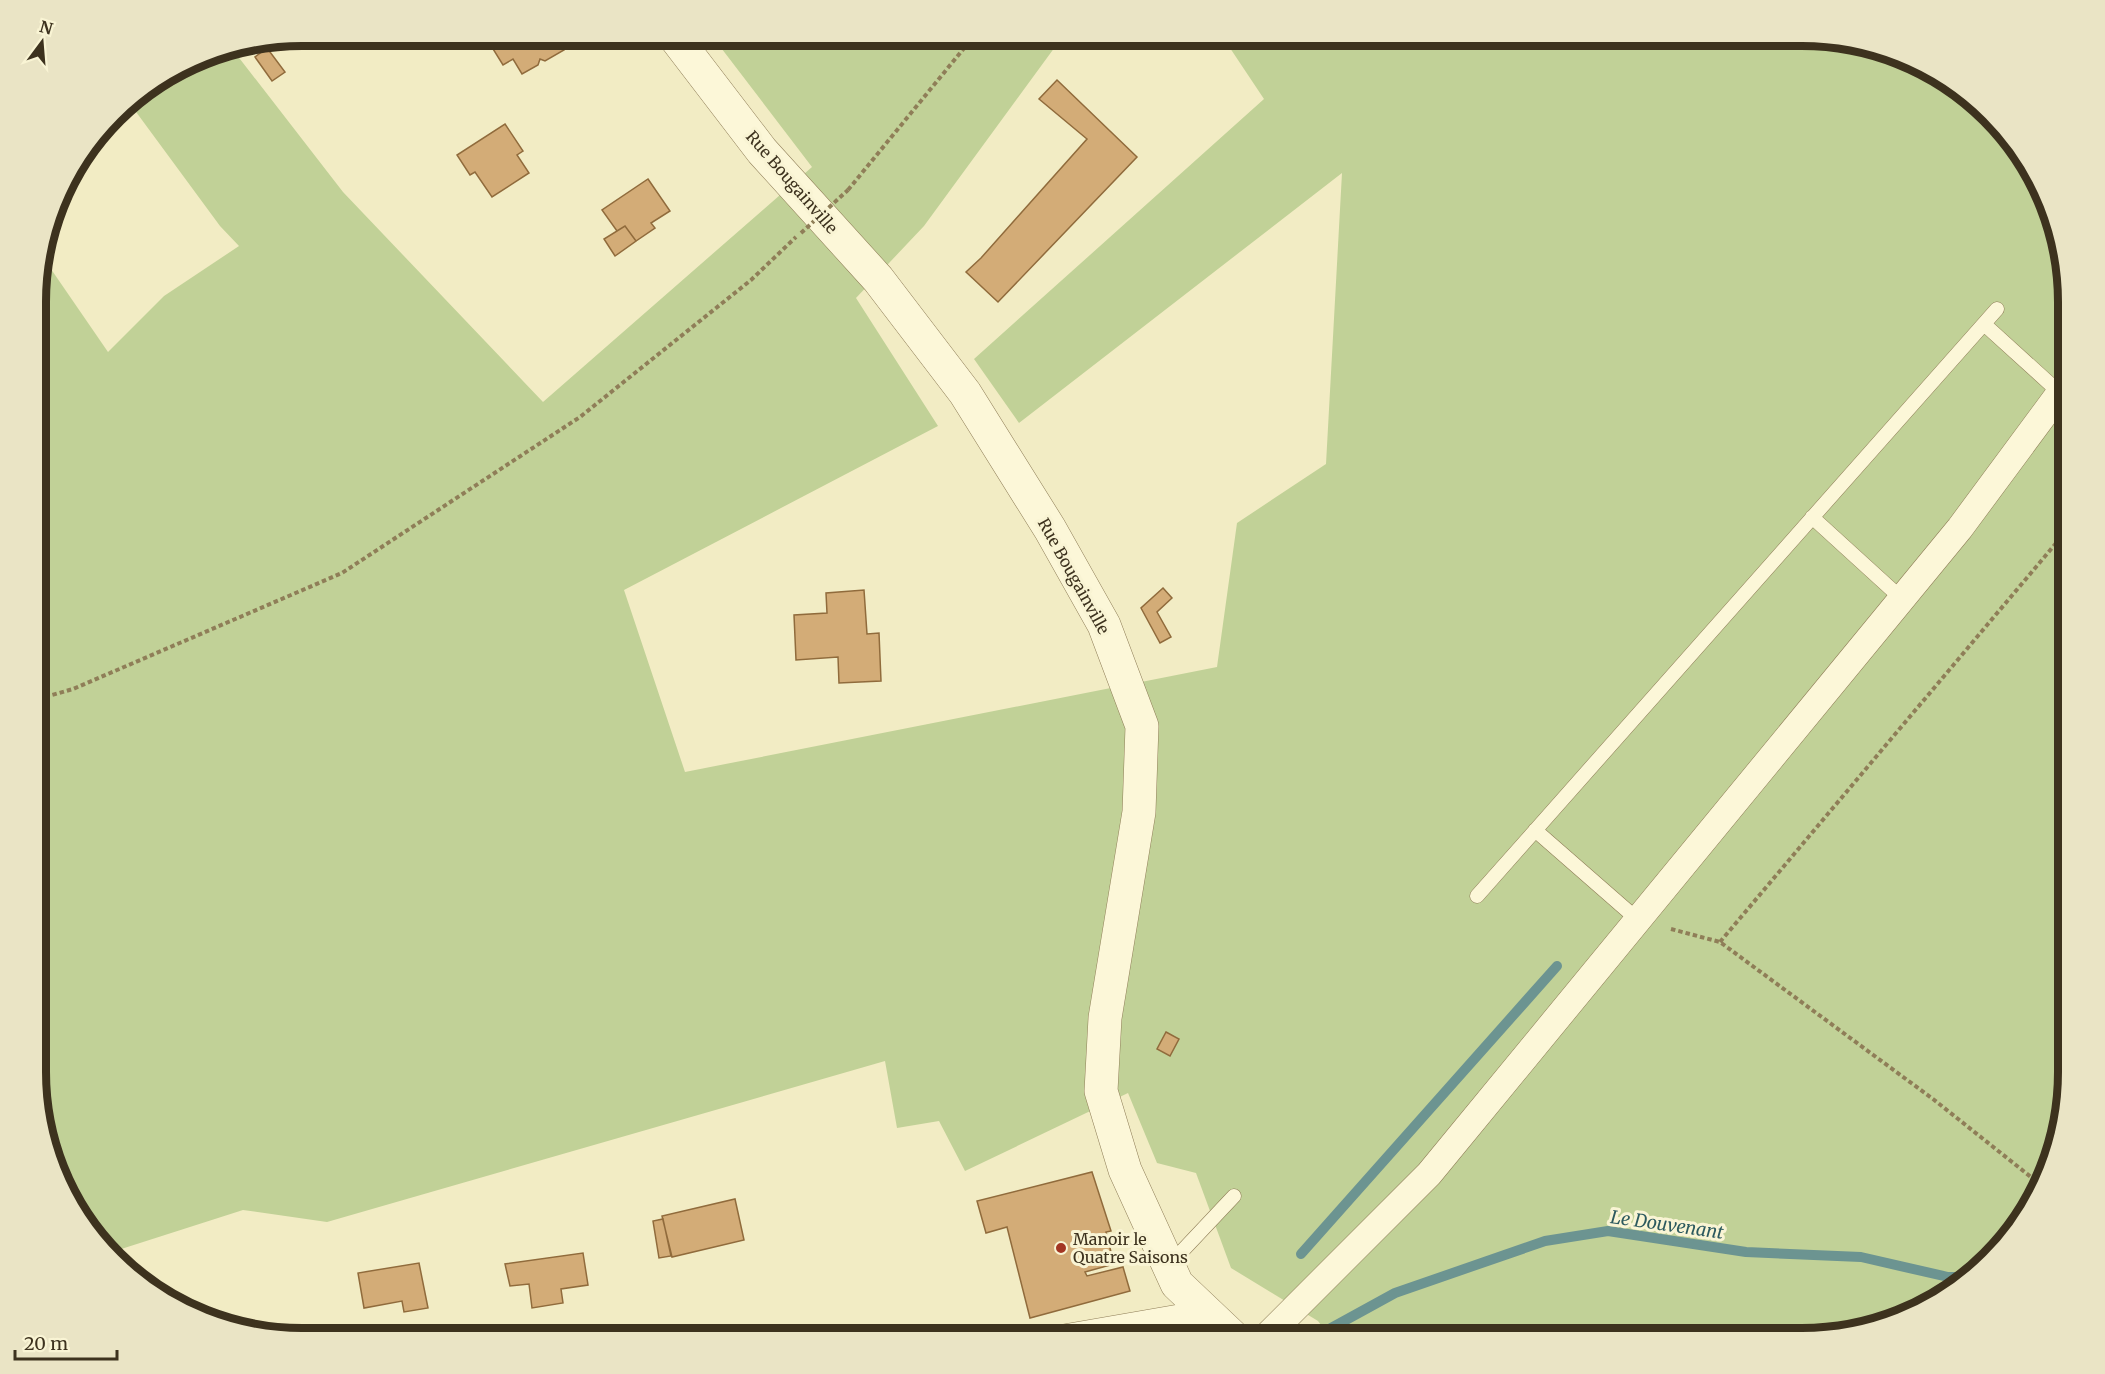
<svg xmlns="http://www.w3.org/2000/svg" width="2105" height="1374" font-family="Merriweather,serif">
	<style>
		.green { fill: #c1d197 }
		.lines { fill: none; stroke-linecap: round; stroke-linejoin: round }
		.stream { stroke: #6c9491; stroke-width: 10 }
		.building { fill: #d3ac77; stroke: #906b3c; stroke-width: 1.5 }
		.service-casing { stroke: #8f7e58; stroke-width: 15 }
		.minor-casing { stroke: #8f7e58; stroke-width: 28 }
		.tertiary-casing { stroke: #8f7e58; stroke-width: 34 }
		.path { stroke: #8f7e58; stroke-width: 4; stroke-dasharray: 4.5 3; stroke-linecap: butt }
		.service { stroke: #fcf7d8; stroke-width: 14 }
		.minor { stroke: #fcf7d8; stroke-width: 27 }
		.tertiary { stroke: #fcf7d8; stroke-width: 33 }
		.path-bridge { stroke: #8f7e58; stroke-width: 4; stroke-dasharray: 4.5 3; stroke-linecap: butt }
		.poi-dot { fill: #a33623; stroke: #f9f4d4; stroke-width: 2 }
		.labels { text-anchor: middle; stroke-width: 6; stroke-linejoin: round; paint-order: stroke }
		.street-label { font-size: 16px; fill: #3d321e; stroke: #f9f4d4 }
		.poi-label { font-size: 16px; fill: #3d321e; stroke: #f9f4d4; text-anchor: start }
		.water-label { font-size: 18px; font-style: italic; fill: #2c595e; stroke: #f9f4d4 }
		.rim { fill: none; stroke: #3d321e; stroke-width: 8 }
	</style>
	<rect width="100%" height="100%" fill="#f2ecc4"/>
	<path class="green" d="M 712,36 L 1063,36 L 924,226 L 856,298 L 938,426 L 624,590 L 685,772 L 1217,667 L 1237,523 L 1326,464 L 1342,173 L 1019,423 L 974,359 L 1264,99 L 1222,36 L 1803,36 L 1888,50 L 1951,81 L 2033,170 L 2068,286 L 2068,1088 L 2055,1157 L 2024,1220 L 1935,1302 L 1819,1337 L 1331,1338 L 1318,1321 L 1231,1268 L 1196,1173 L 1157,1163 L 1128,1093 L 965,1171 L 939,1121 L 897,1128 L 885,1061 L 327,1222 L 243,1210 L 115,1251 L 72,1205 L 38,1106 L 38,268 L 42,256 L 108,352 L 164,296 L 239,246 L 220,226 L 128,101 L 201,56 L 233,50 L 343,192 L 543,402 L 812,167 Z"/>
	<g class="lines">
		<path class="stream" d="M 1301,1254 L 1557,966
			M 1313,1338 L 1395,1293 L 1545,1241 L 1608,1231 L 1746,1252 L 1861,1257 L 1948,1277 L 1962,1277"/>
	</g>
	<path class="building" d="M 485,36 L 556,36 L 564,50 L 545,61 L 540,59 L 538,65 L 522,74 L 513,59 L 503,65 Z
		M 267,48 L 285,72 L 272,81 L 255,57 Z
		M 1057,80 L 1137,157 L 998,302 L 966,272 L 981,258 L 1087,139 L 1039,99 Z
		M 505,124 L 523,151 L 517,155 L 529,173 L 492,197 L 475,172 L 470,175 L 457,155 Z
		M 648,179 L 670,211 L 651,223 L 655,228 L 636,241 L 625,226 L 617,231 L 602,210 Z
		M 625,226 L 636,241 L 615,256 L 604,239 Z
		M 1163,588 L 1172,598 L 1157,612 L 1171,637 L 1160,643 L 1141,608 Z
		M 864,590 L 867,634 L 879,633 L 881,681 L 839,683 L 838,657 L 796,660 L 794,615 L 827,613 L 826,593 Z
		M 1166,1032 L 1179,1039 L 1170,1056 L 1157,1049 Z
		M 1092,1172 L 1111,1231 L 1106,1232 L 1114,1264 L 1085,1272 L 1087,1276 L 1123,1267 L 1130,1291 L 1030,1318 L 1007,1227 L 986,1233 L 977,1201 Z
		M 735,1199 L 744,1240 L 672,1257 L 662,1216 Z
		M 663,1219 L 671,1256 L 659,1258 L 653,1221 Z
		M 583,1253 L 588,1285 L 561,1289 L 563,1303 L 532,1308 L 529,1284 L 510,1286 L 505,1264 Z
		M 419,1263 L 428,1308 L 404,1312 L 402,1301 L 364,1308 L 358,1273 Z"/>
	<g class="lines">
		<g class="service-casing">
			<path id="service" d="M 1984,324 L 2060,393
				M 1812,517 L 1902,599
				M 1535,830 L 1638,920
				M 1477,896 L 1997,309
				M 1169,1265 L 1234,1196"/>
		</g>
		<g class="minor-casing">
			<path id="minor" d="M 1064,1338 L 1208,1313
				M 1265,1338 L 1429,1174 L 1960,528 L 2068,382"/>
		</g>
		<g class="tertiary-casing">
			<path id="tertiary" d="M 674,36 L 762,151 L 878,279 L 965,393 L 1050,529 L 1104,625 L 1142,726 L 1139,812 L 1105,1018 L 1101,1091 L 1125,1170 L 1177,1284 L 1234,1338"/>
		</g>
		<path class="path" d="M 848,190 L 974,36
			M 38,699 L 73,689 L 342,573 L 580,417 L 751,280 L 796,237
			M 1671,929 L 1720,942 L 1933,1099 L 2041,1185
			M 1720,942 L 2068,529"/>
		<use href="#service" class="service"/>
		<use href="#minor" class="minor"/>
		<use href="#tertiary" class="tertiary"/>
		<path class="path-bridge" d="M 801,233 L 848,190"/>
	</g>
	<circle class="poi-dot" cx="1061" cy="1248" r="6"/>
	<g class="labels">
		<g class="street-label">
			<text transform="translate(792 182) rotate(49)" y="6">Rue Bougainville</text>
			<text transform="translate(1074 576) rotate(61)" y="6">Rue Bougainville</text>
		</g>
		<g class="poi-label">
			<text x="1073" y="1245">Manoir le<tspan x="1073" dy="18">Quatre Saisons</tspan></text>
		</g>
		<g class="water-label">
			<text transform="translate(1667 1225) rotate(8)" y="6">Le Douvenant</text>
		</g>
	</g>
	<path d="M0 0H2105V1374H0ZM302 46H1802A256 256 0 0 1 2058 302V1072A256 256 0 0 1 1802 1328H302A256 256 0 0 1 46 1072V302A256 256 0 0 1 302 46Z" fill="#eae4c5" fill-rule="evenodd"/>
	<path class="rim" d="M302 46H1802A256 256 0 0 1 2058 302V1072A256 256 0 0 1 1802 1328H302A256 256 0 0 1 46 1072V302A256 256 0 0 1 302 46Z"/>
	<g transform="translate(42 42) rotate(16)" stroke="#f9f4d4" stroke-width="4.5" paint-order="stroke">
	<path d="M0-4.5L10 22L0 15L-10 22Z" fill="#3d321e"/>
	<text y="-9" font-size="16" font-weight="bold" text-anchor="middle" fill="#3d321e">N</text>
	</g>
	<path d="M15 1350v9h102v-9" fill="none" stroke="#3d321e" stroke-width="3"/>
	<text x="24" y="1350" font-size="18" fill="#3d321e" stroke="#f9f4d4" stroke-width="4.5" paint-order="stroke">20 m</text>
</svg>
